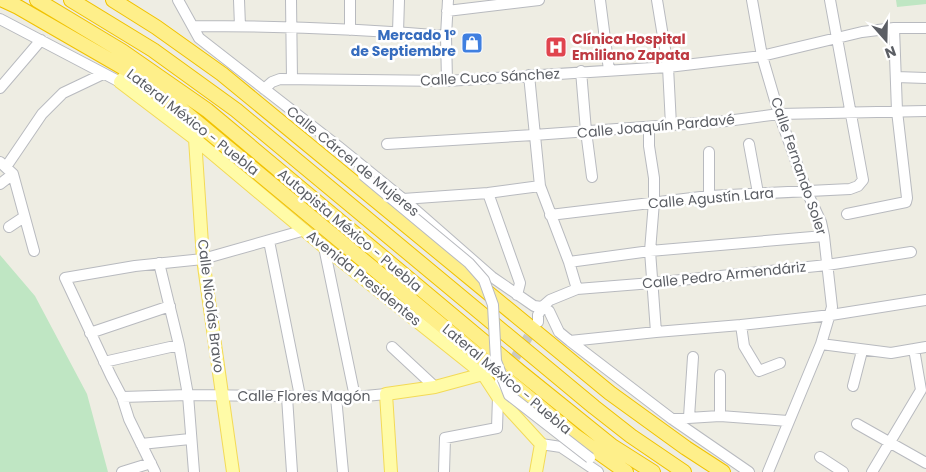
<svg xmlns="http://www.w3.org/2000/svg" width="926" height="472" font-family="Poppins,sans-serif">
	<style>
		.green { fill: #bfe6c3 }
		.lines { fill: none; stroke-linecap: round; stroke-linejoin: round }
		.minor-tunnel { stroke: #c9c9c3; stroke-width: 10; stroke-dasharray: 10 5; stroke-linecap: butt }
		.minor-casing { stroke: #b8babf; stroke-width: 12 }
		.major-casing { stroke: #f3da57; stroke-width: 14 }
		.highway-casing { stroke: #f1c200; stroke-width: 16 }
		.minor { stroke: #fff; stroke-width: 10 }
		.major { stroke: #fffba7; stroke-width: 12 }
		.highway { stroke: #feef8a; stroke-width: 14 }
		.minor-bridge-casing { stroke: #b8babf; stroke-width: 12; stroke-linecap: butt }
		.minor-bridge { stroke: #fff; stroke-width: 10 }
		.labels { text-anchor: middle; stroke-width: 5; stroke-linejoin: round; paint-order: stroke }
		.shop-label { font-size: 14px; font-weight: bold; fill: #366cbe; stroke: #fff; text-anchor: end }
		.health-label { font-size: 14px; font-weight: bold; fill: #be3a42; stroke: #fff; text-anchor: start }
		.street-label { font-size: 14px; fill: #5b5e64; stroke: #fff }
	</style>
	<rect width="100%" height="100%" fill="#eeede3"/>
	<path class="green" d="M 896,0 L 926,0 L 926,4 L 897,7 Z
		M 0,255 L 35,296 L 87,394 L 108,472 L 0,472 Z"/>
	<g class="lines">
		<path class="minor-tunnel" d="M 507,370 L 536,325"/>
		<g class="minor-casing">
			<path id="minor" d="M 178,0 L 199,38 L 339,147 L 403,199 L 492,277 L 534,306 L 542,307
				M 239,0 L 240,26
				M 291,0 L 292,79
				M 600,0 L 609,70
				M 657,0 L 668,67 L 671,125
				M 752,0 L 762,56 L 779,114 L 807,192 L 821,222 L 824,236 L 832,307 L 821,344 L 768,472
				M 447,11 L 539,0
				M 0,19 L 120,82
				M 193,26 C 278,26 362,29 446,36
				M 350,30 L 350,0
				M 398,32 L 399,0
				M 581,71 L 586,131 L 592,177
				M 529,75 L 540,186 L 569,262 L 577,289
				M 896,77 L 926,78
				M 447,81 L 446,36 L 448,0
				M 0,88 L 41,40
				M 264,89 L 272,82 L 280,79 L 447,81 L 668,67 L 762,56 L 862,32 L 894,28 L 926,28
				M 649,127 L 649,146 L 654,178 L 654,202 L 650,251 L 656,332
				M 387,144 L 534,135 L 727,121 L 779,114 L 926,111
				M 749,144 L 758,193
				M 0,162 L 13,174 L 34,251
				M 6,167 L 42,114 L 63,93 L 103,74
				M 0,184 L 13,174
				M 488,193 L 520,283 L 517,295
				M 709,196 L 709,152
				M 403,199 L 488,193 L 540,186
				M 847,214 L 906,202 L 907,198 L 897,111 L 894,28
				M 550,215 L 709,196 L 850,189 L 858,186 L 863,180 L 830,0
				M 9,227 L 24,217
				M 269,241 L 300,396
				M 324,247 L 355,397
				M 569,262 L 650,251 L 824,236
				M 159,263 L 179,345 L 188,395 L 194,472
				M 542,307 L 549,311 L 559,332 L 570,341 L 672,419 L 749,472
				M 538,322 L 538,315 L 542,307 L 550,300 L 577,289 L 652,283 L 827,265 L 911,252
				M 741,325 L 744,346 L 759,371 L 780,363
				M 90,333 L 170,306
				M 570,341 L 656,332 L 741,325 L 831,315 L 926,300
				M 821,344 L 891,353 L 926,347
				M 392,347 L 435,387
				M 104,362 L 179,345
				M 720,375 L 720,416
				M 853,386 L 862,351
				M 122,397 L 188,395 L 355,397 L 386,394
				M 287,397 L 292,472
				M 336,397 L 343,472
				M 689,417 L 693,357
				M 672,419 L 720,416 L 788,421
				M 857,424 L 926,463
				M 141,444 L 190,439
				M 541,444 L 561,447 L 598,472
				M 820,457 L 843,472
				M 122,472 L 151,463
				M 155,472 L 129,419 L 122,397 L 111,376 L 65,278 L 135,266 L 203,259 L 305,230
				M 444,472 L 445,438 L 497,428 L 498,397 L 500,381
				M 872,472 L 921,390 L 914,349"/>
		</g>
		<g class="major-casing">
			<path id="major" d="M 129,71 L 120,82 L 195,139 L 324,247 L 483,374 L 498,397 L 541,444 L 536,472
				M 195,139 L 203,259 L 233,472
				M 391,472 L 386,394 L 435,387 L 483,374"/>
		</g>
		<g class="highway-casing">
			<path id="highway" d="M 3,0 L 18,7 L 129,71 L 181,109 L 574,435 L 626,472
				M 37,0 L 122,51 L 207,110 L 519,371 L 612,446 L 653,472
				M 71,0 L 153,50 L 236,110 L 594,407 L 631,436 L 684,472
				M 113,0 L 156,27 L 222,74 L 610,393 L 686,448 L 723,472"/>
		</g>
		<use href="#minor" class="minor"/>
		<use href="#major" class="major"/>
		<use href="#highway" class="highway"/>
		<g class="minor-bridge-casing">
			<path id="minor-bridge" d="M 363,175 L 469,263 L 484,280 L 493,305 L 496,361 L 509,395 L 590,458"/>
		</g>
		<use href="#minor-bridge" class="minor-bridge"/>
	</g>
	<defs>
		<g id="shop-square" transform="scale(1.125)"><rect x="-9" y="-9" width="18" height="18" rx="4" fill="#3f7fe0" stroke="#fff"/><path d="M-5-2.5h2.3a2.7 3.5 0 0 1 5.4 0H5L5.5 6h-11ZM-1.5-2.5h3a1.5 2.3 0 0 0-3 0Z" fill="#fff"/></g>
		<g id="hospital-square" transform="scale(1.125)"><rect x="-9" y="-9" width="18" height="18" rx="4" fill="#e0444e" stroke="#fff"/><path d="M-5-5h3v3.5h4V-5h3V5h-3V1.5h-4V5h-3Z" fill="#fff"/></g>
	</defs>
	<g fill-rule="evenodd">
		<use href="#shop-square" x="472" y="43"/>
		<use href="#hospital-square" x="556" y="47"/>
	</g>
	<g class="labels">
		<g class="shop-label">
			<text x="456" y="40">Mercado 1°<tspan x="456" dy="16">de Septiembre</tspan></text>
		</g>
		<g class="health-label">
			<text x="572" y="44">Clínica Hospital<tspan x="572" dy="16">Emiliano Zapata</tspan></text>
		</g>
		<g class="street-label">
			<text transform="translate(490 77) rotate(-3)" y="5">Calle Cuco Sánchez</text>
			<text transform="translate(193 122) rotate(38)" y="5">Lateral México - Puebla</text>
			<text transform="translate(656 126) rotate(-5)" y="5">Calle Joaquín Pardavé</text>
			<text transform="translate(353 161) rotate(39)" y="5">Calle Cárcel de Mujeres</text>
			<text transform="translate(799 166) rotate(71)" y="5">Calle Fernando Soler</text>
			<text transform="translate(711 198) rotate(-5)" y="5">Calle Agustín Lara</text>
			<text transform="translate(350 230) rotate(40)" y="5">Autopista México - Puebla</text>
			<text transform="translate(724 275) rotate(-6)" y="5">Calle Pedro Armendáriz</text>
			<text transform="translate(364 278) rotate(39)" y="5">Avenida Presidentes</text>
			<text transform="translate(211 306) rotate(83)" y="5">Calle Nicolás Bravo</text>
			<text transform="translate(507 379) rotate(40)" y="5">Lateral México - Puebla</text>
			<text x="304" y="401">Calle Flores Magón</text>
		</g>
	</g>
	<g transform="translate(886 40) rotate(160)" stroke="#ffffff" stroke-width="4" paint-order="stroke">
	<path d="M0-4L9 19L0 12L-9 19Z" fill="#5b5e64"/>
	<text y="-8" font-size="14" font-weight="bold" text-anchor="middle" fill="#5b5e64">N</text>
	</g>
</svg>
